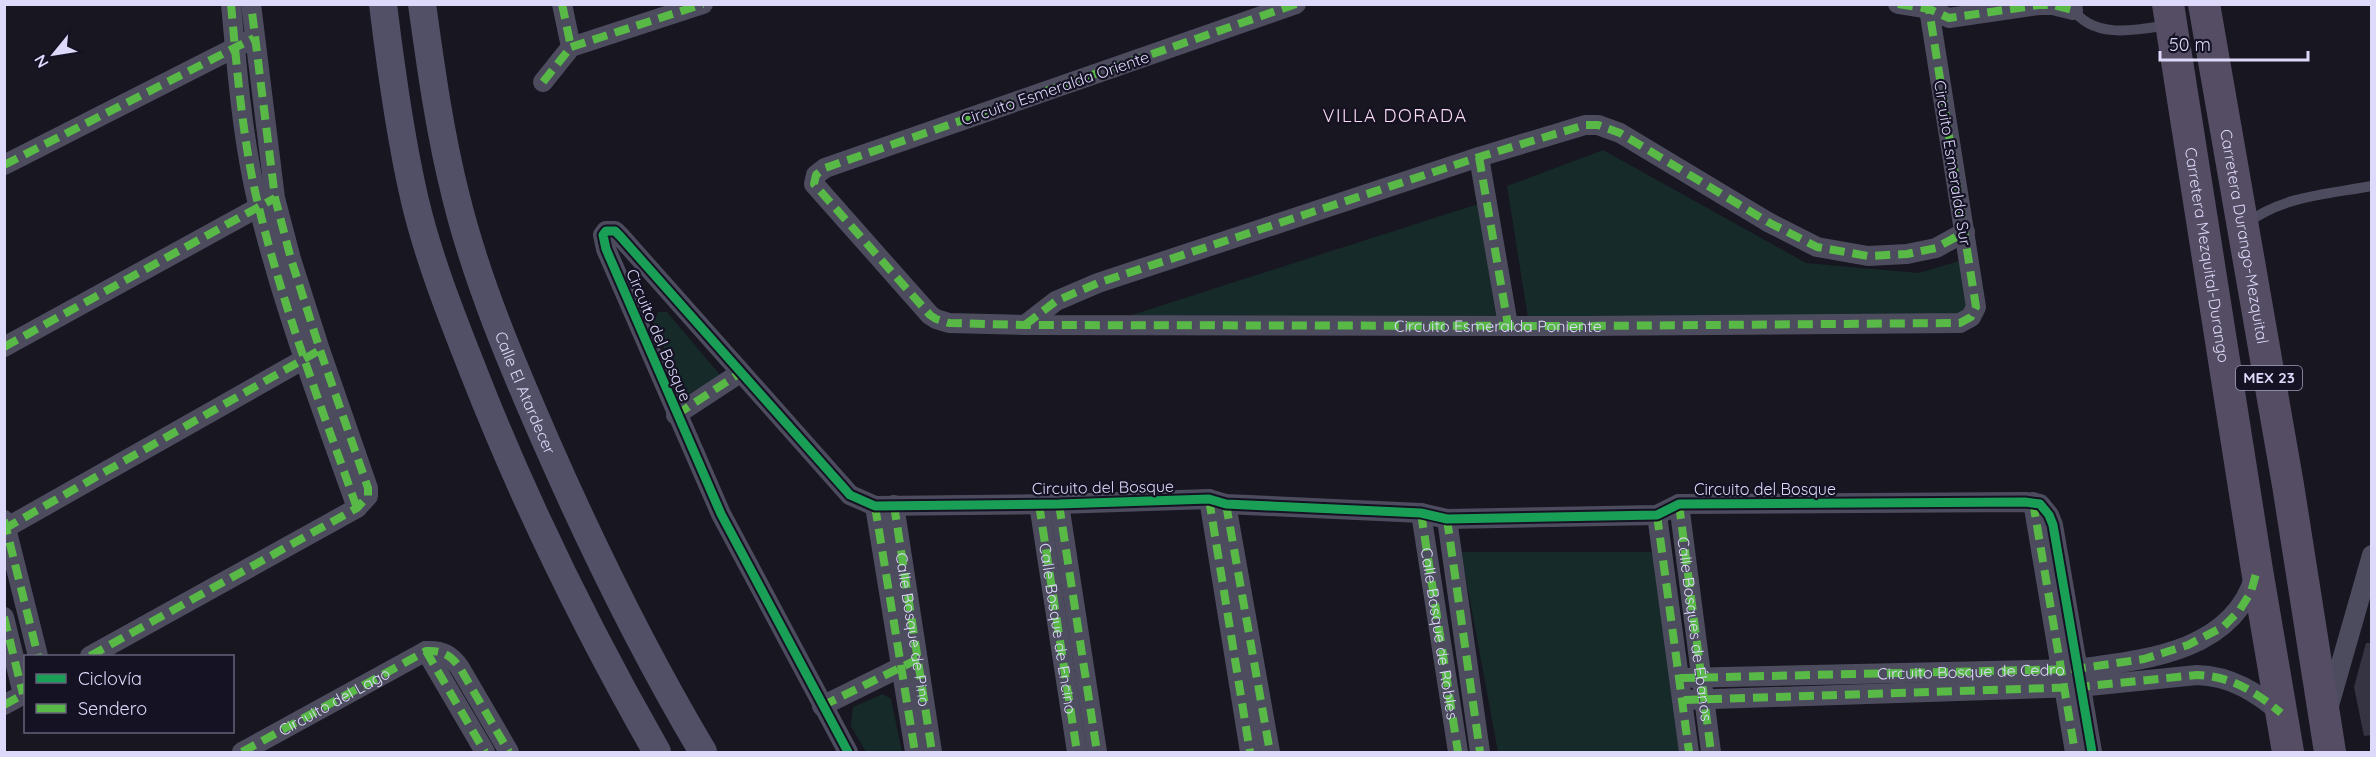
<svg xmlns="http://www.w3.org/2000/svg" width="2376" height="757" font-family="Quicksand,sans-serif">
	<style>
		.green { fill: #162a2a }
		.building { fill: #363442 }
		.lines { fill: none; stroke-linecap: round; stroke-linejoin: round }
		.lane { stroke: #4d4c5f; stroke-width: 10 }
		.street { stroke: #4d4c5f; stroke-width: 20 }
		.secondary { stroke: #515066; stroke-width: 28 }
		.primary { stroke: #544d64; stroke-width: 32 }
		.quiet { stroke: #58b947; stroke-width: 8; stroke-dasharray: 15 8; stroke-linecap: butt }
		.cycleway-casing { stroke: #151224; stroke-width: 13 }
		.cycleway { stroke: #1a9f57; stroke-width: 9 }
		.labels { text-anchor: middle; stroke-width: 4.5; stroke-linejoin: round; paint-order: stroke }
		.shield { fill: #151224; stroke: #a19dba; stroke-width: 1.5 }
		.shield-label { font-size: 15px; font-weight: bold; fill: #ddd9fa }
		.street-label { font-size: 16px; fill: #ddd9fa; stroke: #151224 }
		.neighbourhood-label { font-size: 18px; letter-spacing: 1.5px; fill: #fbdbf0; stroke: #151224 }
	</style>
	<rect width="100%" height="100%" fill="#181620"/>
	<path class="green" d="M 1603,150 L 1806,263 L 1919,273 L 1959,261 L 1968,319 L 1528,318 L 1507,186 Z
		M 1478,204 L 1498,330 L 1082,331 Z
		M 658,312 L 667,312 L 721,376 L 685,396 L 653,324 Z
		M 1461,552 L 1660,552 L 1687,752 L 1498,752 Z
		M 883,694 L 891,699 L 902,752 L 866,752 L 851,726 L 853,707 Z"/>
	<path class="building" d="M 2366,643 L 2372,643 L 2372,735 L 2364,736 L 2354,687 Z"/>
	<g class="lines">
		<path class="lane" d="M 2072,8 C 2093,40 2137,30 2168,25
			M 2247,223 C 2283,196 2328,194 2372,186"/>
		<g class="street">
			<path d="M 231,4 C 237,70 243,145 259,208 C 284,310 322,409 357,508"/>
			<path d="M 562,4 L 571,47"/>
			<path d="M 1296,4 L 825,168 L 816,175 L 814,184 L 930,315 L 936,319 L 949,323 L 1025,325 L 1582,326 L 1960,323 L 1971,317 L 1976,307 L 1929,9"/>
			<path d="M 1898,4 L 1929,9 L 1949,18 L 2039,5 L 2053,5 L 2073,10"/>
			<path d="M 571,47 L 703,4"/>
			<path d="M 543,82 L 571,47"/>
			<path d="M 1479,157 L 1508,325"/>
			<path d="M 4,165 L 246,42"/>
			<path d="M 1025,325 L 1056,301 L 1098,283 L 1479,157 L 1585,125 L 1598,125 L 1620,133 L 1768,222 L 1817,247 L 1868,256 L 1907,254 L 1936,248 L 1965,232"/>
			<path d="M 4,347 L 270,201"/>
			<path d="M 676,415 L 740,373"/>
			<path d="M 1209,499 L 1250,752"/>
			<path d="M 2033,502 L 2075,752"/>
			<path id="s1" d="M 1039,504 L 1077,752"/>
			<path d="M 1059,504 L 1097,752"/>
			<path d="M 1226,504 L 1270,752"/>
			<path id="s2" d="M 1679,504 L 1711,752"/>
			<path d="M 894,505 L 932,752"/>
			<path d="M 875,506 L 915,752"/>
			<path id="s3" d="M 1421,513 L 1458,752"/>
			<path d="M 1657,515 L 1689,752"/>
			<path d="M 1447,519 L 1480,752"/>
			<path d="M 4,520 L 38,656"/>
			<path d="M 4,529 L 315,353"/>
			<path d="M 4,617 L 23,694"/>
			<path d="M 426,651 L 485,752"/>
			<path d="M 90,656 L 357,508 L 368,496 L 368,488 L 320,350 L 291,259 L 275,198 L 251,4"/>
			<path d="M 1680,678 L 2076,669 C 2144,660 2234,652 2255,575"/>
			<path d="M 1684,700 L 2079,687 L 2197,675 C 2231,676 2256,692 2281,713"/>
			<path d="M 4,705 L 26,693"/>
			<path d="M 822,706 L 911,662"/>
			<path d="M 2328,709 L 2372,555"/>
			<path id="s4" d="M 242,752 L 426,651 C 442,650 451,655 460,668 L 509,752"/>
			<path d="M 848,752 L 721,514 L 606,249 L 603,235 L 606,231 L 615,231 L 620,236 L 850,495 L 875,506 L 1059,504 L 1209,499 L 1226,504 L 1421,513 L 1447,519 L 1657,515 L 1679,504 L 2025,502 L 2040,504 L 2049,515 L 2053,525 L 2092,752"/>
		</g>
		<g class="secondary">
			<path d="M 383,4 C 391,70 400,137 415,201 C 429,260 452,317 474,373 C 525,503 588,631 657,752"/>
			<path id="s5" d="M 422,4 C 431,69 440,134 456,197 C 477,282 512,364 547,444 C 594,551 643,651 703,752"/>
		</g>
		<g class="primary">
			<path id="s6" d="M 2168,4 L 2257,570 L 2288,752"/>
			<path id="s7" d="M 2204,4 L 2288,485 L 2330,752"/>
		</g>
		<g class="quiet">
			<path d="M 231,4 C 237,70 243,145 259,208 C 284,310 322,409 357,508"/>
			<path d="M 562,4 L 571,47"/>
			<path id="s8" d="M 1296,4 L 825,168 L 816,175 L 814,184 L 930,315 L 936,319 L 949,323 L 1025,325 L 1582,326 L 1960,323 L 1971,317 L 1976,307 L 1929,9"/>
			<path d="M 1898,4 L 1929,9 L 1949,18 L 2039,5 L 2053,5 L 2073,10"/>
			<path d="M 571,47 L 703,4"/>
			<path d="M 543,82 L 571,47"/>
			<path d="M 1479,157 L 1508,325"/>
			<path d="M 4,165 L 254,38"/>
			<path d="M 1025,325 L 1056,301 L 1098,283 L 1479,157 L 1585,125 L 1598,125 L 1620,133 L 1768,222 L 1817,247 L 1868,256 L 1907,254 L 1936,248 L 1965,232"/>
			<path d="M 4,347 L 275,198"/>
			<path d="M 676,415 L 740,373"/>
			<path d="M 1209,499 L 1250,752"/>
			<path d="M 2033,502 L 2075,752"/>
			<path d="M 1039,504 L 1077,752"/>
			<path d="M 1059,504 L 1097,752"/>
			<path d="M 1226,504 L 1270,752"/>
			<path d="M 1679,504 L 1711,752"/>
			<path id="s9" d="M 894,505 L 932,752"/>
			<path d="M 875,506 L 915,752"/>
			<path d="M 1421,513 L 1458,752"/>
			<path d="M 1657,515 L 1689,752"/>
			<path d="M 1447,519 L 1480,752"/>
			<path d="M 4,520 L 38,656"/>
			<path d="M 4,529 L 320,350"/>
			<path d="M 4,617 L 23,694"/>
			<path d="M 426,651 L 485,752"/>
			<path d="M 90,656 L 357,508 L 368,496 L 368,488 L 320,350 L 291,259 L 275,198 L 251,4"/>
			<path id="s10" d="M 1680,678 L 2076,669 L 2144,659 L 2188,645 L 2223,627 L 2239,611 L 2251,592 L 2257,570"/>
			<path d="M 1684,700 L 2079,687 L 2197,675 C 2231,676 2256,692 2281,713"/>
			<path d="M 4,705 L 26,693"/>
			<path d="M 822,706 L 918,659"/>
			<path d="M 242,752 L 426,651 C 442,650 451,655 460,668 L 509,752"/>
		</g>
		<g class="cycleway-casing">
			<path id="cycleway" d="M 848,752 L 721,514 L 606,249 L 603,235 L 606,231 L 615,231 L 620,236 L 850,495 L 875,506 L 1059,504 L 1209,499 L 1226,504 L 1421,513 L 1447,519 L 1657,515 L 1679,504 L 2025,502 L 2040,504 L 2049,515 L 2053,525 L 2092,752"/>
		</g>
		<use href="#cycleway" class="cycleway"/>
	</g>
	<g class="labels">
		<rect class="shield" x="2236" y="366" width="66" height="24" rx="4.5"/>
		<g class="shield-label">
			<text x="2269" y="383">MEX 23</text>
		</g>
		<g class="street-label">
			<text transform="translate(1055 88) rotate(-19)" y="6">Circuito Esmeralda Oriente</text>
			<text transform="translate(1953 163) rotate(81)" y="6">Circuito Esmeralda Sur</text>
			<text dy="6" stroke="none"><textPath href="#s7" startOffset="236">Carretera Durango-Mezquital</textPath></text>
			<text dy="6" stroke="none"><textPath href="#s6" startOffset="254">Carretera Mezquital-Durango</textPath></text>
			<text dy="6" stroke="none"><textPath href="#s8" startOffset="1264">Circuito Esmeralda Poniente</textPath></text>
			<text transform="translate(659 335) rotate(67)" y="6">Circuito del Bosque</text>
			<text dy="6" stroke="none"><textPath href="#s5" startOffset="404">Calle El Atardecer</textPath></text>
			<text transform="translate(1103 487) rotate(-1)" y="6">Circuito del Bosque</text>
			<text x="1765" y="495">Circuito del Bosque</text>
			<text dy="6" stroke="none"><textPath href="#s1" startOffset="126">Calle Bosque de Encino</textPath></text>
			<text dy="6" stroke="none"><textPath href="#s2" startOffset="126">Calle Bosques de Ébanos</textPath></text>
			<text dy="6" stroke="none"><textPath href="#s9" startOffset="126">Calle Bosque de Pino</textPath></text>
			<text dy="6" stroke="none"><textPath href="#s3" startOffset="122">Calle Bosque de Robles</textPath></text>
			<text dy="6" stroke="none"><textPath href="#s10" startOffset="291">Circuito Bosque de Cedro</textPath></text>
			<text dy="6" stroke="none"><textPath href="#s4" startOffset="105">Circuito del Lago</textPath></text>
		</g>
		<g class="neighbourhood-label">
			<text x="1395" y="122">VILLA DORADA</text>
		</g>
	</g>
	<rect width="2376" height="757" fill="none" stroke="#ddd9fa" stroke-width="12"/>
	<rect x="24" y="655" width="210" height="78" fill="#151224" stroke="#65627a" stroke-width="1.5"/>
	<rect x="36" y="674" width="30" height="9" fill="#1a9f57" stroke="#65627a" stroke-width="1.5"/>
	<text x="78" y="685" font-size="18" fill="#ddd9fa">Ciclovía</text>
	<rect x="36" y="704" width="30" height="9" fill="#58b947" stroke="#65627a" stroke-width="1.5"/>
	<text x="78" y="715" font-size="18" fill="#ddd9fa">Sendero</text>
	<g transform="translate(54 54) rotate(240)" stroke="#151224" stroke-width="4.5" paint-order="stroke">
	<path d="M0-4.5L10 22L0 15L-10 22Z" fill="#ddd9fa"/>
	<text y="-9" font-size="16" font-weight="bold" text-anchor="middle" fill="#ddd9fa">N</text>
	</g>
	<path d="M2160 51v9h148v-9" fill="none" stroke="#ddd9fa" stroke-width="3"/>
	<text x="2169" y="51" font-size="18" fill="#ddd9fa" stroke="#151224" stroke-width="4.5" paint-order="stroke">50 m</text>
</svg>
